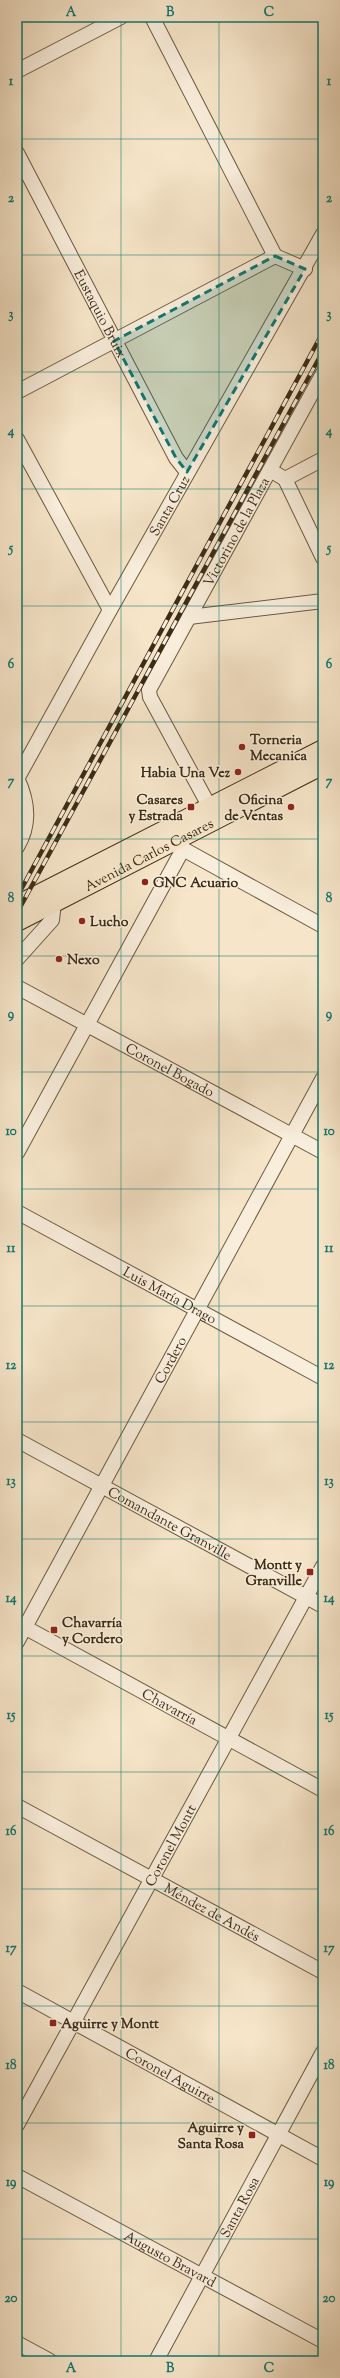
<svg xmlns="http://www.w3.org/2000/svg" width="340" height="2378" font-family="'Sorts Mill Goudy',serif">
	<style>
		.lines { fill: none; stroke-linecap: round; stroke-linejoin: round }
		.minor-casing { stroke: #6a5a42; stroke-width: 16 }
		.major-casing { stroke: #3c2b15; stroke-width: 20 }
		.minor { stroke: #f9eedc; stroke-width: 14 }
		.major { stroke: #f6e5c9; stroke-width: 18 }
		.rail-casing { stroke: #3c2b15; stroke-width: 4.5 }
		.rail { stroke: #f9eedc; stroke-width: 3; stroke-dasharray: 9; stroke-linecap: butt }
		.marked { fill: #0f766e; fill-opacity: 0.2; stroke: #0f766e; stroke-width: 3; stroke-dasharray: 8 5; stroke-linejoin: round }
		.grid { fill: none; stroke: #0f766e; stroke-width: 1; stroke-opacity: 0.55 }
		.poi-dot { fill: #8f2418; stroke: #f9eedc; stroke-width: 1.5 }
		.labels { text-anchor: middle; stroke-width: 3; stroke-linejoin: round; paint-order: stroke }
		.street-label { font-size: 14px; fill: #3c2b15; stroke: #f9eedc }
		.poi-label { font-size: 14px; font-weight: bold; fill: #3c2b15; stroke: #f9eedc; text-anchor: start }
		.neatline { fill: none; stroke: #0f766e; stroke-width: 1.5 }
		.grid-label { font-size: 13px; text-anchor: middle; font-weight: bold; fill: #0f766e }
	</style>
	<rect width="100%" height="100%" fill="#f6e5c9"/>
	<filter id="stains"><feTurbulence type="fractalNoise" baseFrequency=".005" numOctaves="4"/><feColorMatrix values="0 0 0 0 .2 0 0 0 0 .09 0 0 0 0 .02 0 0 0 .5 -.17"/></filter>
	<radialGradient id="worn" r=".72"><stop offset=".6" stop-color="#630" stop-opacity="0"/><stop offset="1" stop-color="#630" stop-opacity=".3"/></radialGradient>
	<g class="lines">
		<g class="minor-casing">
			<g id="minor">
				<path d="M 152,17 L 275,256 L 305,269"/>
				<path d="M 17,71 L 121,17"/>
				<path id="s1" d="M 17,153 L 176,458 L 187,472"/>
				<path d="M 17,392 L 275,256"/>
				<path d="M 17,439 L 110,610"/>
				<path d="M 270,470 L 285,479 L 323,558"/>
				<path d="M 285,479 L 323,459"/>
				<path d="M 189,617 L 323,601"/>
				<path d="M 17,778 C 28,801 31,824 17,847"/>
				<path id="s2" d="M 17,779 L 110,610 L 323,234"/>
				<path id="s3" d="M 214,815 L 150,697 L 149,690 L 323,373"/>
				<path d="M 177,842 L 183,849 L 323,926"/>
				<path d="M 17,959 L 52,920 L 54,902"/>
				<path id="s4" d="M 17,987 L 323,1152"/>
				<path d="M 17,1153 L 183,849"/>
				<path id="s5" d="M 17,1212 L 323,1378"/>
				<path id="s6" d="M 17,1440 L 323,1606"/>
				<path id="s7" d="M 17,1623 L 323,1790"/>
				<path id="s8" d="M 17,1642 L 323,1078"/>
				<path id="s9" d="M 17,1806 L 323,1972"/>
				<path id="s10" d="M 17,1991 L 323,2159"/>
				<path id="s11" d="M 17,2125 L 323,1566"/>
				<path id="s12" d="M 17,2176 L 323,2341"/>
				<path d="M 17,2343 L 50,2361"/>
				<path id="s13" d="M 156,2361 L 323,2052"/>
			</g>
		</g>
		<g class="major-casing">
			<g id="major">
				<path d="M 17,905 L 323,749"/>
				<path id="s14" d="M 17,922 L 323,765"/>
			</g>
		</g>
		<use href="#minor" class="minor"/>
		<use href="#major" class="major"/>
		<g class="rail-casing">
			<path id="rail" d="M 17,897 L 323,332
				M 17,913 L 323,351"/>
		</g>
		<use href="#rail" class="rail"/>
	</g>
	<path class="marked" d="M 275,256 L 305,269 L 187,472 L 176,458 L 114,341 Z"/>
	<path class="grid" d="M 121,17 L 121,2361M 219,17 L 219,2361M 17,139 L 323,139M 17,255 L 323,255M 17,372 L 323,372M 17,489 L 323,489M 17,606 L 323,606M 17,722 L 323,722M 17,839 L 323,839M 17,956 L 323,956M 17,1072 L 323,1072M 17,1189 L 323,1189M 17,1306 L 323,1306M 17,1422 L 323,1422M 17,1539 L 323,1539M 17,1656 L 323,1656M 17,1772 L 323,1772M 17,1889 L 323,1889M 17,2006 L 323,2006M 17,2123 L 323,2123M 17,2239 L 323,2239"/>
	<g class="poi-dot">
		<circle cx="242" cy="747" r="4"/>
		<circle cx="238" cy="772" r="4"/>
		<rect x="187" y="803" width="8" height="8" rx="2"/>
		<circle cx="291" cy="807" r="4"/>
		<circle cx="145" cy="882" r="4"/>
		<circle cx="82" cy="921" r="4"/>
		<circle cx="59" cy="959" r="4"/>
		<rect x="306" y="1568" width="8" height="8" rx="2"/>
		<rect x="50" y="1626" width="8" height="8" rx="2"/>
		<rect x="49" y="2019" width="8" height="8" rx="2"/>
		<rect x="248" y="2131" width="8" height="8" rx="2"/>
	</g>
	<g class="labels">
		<g class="street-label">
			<text dy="5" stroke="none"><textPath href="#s1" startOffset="181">Eustaquio Bruix</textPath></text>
			<text dy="5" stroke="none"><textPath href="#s2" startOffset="313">Santa Cruz</textPath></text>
			<text dy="5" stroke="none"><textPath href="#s3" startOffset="322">Victorino de la Plaza</textPath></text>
			<text dy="5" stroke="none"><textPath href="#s14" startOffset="148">Avenida Carlos Casares</textPath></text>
			<text dy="5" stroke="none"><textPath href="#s4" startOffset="174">Coronel Bogado</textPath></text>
			<text dy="5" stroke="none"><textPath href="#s5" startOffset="174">Luis María Drago</textPath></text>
			<text dy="5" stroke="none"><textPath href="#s8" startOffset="321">Cordero</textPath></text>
			<text dy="5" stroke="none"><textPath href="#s6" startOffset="174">Comandante Granville</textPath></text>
			<text dy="5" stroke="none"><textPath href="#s7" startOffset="174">Chavarría</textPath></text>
			<text dy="5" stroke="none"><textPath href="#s11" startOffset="319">Coronel Montt</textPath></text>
			<text dy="5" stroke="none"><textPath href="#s9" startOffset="222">Méndez de Andés</textPath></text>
			<text dy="5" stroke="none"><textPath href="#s10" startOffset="175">Coronel Aguirre</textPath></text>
			<text dy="5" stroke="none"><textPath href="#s13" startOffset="175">Santa Rosa</textPath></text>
			<text dy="5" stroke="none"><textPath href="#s12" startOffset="174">Augusto Bravard</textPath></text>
		</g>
		<g class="poi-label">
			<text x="250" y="744">Torneria<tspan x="250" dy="16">Mecanica</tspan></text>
			<text x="230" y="777" text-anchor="end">Habia Una Vez</text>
			<text x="183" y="804" text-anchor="end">Casares<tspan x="183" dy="16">y Estrada</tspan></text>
			<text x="283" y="804" text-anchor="end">Oficina<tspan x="283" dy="16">de Ventas</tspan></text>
			<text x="153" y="887">GNC Acuario</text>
			<text x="90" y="926">Lucho</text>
			<text x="67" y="964">Nexo</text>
			<text x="302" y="1569" text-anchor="end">Montt y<tspan x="302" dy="16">Granville</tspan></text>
			<text x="62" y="1627">Chavarría<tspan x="62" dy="16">y Cordero</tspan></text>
			<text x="61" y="2028">Aguirre y Montt</text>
			<text x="244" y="2132" text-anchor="end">Aguirre y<tspan x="244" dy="16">Santa Rosa</tspan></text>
		</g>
	</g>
	<rect width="340" height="2378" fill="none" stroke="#f6e5c9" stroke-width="44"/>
	<rect x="22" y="22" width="296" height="2334" class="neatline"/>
	<g class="grid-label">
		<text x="71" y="16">A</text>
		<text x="170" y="16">B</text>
		<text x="269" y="16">C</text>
		<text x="11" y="85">1</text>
		<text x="329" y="85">1</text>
		<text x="11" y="202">2</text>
		<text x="329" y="202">2</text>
		<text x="11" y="318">3</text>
		<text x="329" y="318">3</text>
		<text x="11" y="435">4</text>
		<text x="329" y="435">4</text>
		<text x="11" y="552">5</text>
		<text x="329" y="552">5</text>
		<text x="11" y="668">6</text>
		<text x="329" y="668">6</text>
		<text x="11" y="785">7</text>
		<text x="329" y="785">7</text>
		<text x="11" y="902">8</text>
		<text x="329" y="902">8</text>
		<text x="11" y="1018">9</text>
		<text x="329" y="1018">9</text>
		<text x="11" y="1135">10</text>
		<text x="329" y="1135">10</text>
		<text x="11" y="1252">11</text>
		<text x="329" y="1252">11</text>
		<text x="11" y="1369">12</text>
		<text x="329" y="1369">12</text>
		<text x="11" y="1485">13</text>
		<text x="329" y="1485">13</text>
		<text x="11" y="1602">14</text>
		<text x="329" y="1602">14</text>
		<text x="11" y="1719">15</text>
		<text x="329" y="1719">15</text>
		<text x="11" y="1835">16</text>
		<text x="329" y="1835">16</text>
		<text x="11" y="1952">17</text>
		<text x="329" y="1952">17</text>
		<text x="11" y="2069">18</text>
		<text x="329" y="2069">18</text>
		<text x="11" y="2186">19</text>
		<text x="329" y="2186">19</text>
		<text x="11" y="2302">20</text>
		<text x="329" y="2302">20</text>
		<text x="71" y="2372">A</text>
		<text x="170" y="2372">B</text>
		<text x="269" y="2372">C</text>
	</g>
	<rect width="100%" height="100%" filter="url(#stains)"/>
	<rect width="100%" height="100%" fill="url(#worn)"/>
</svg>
